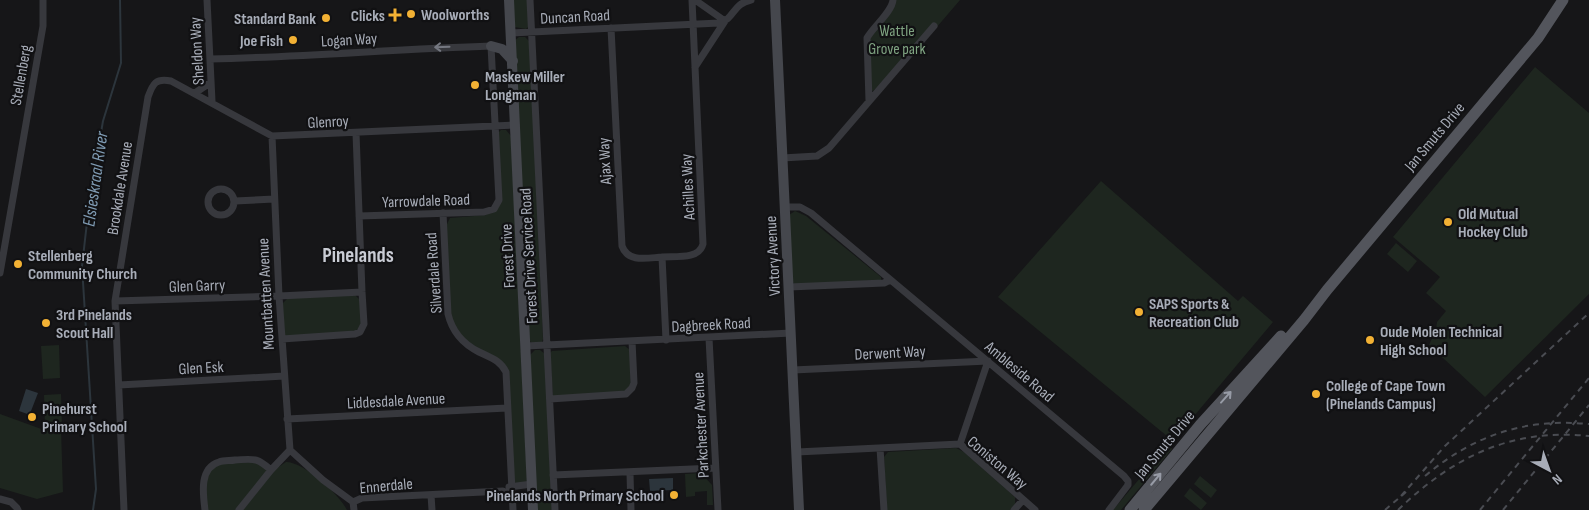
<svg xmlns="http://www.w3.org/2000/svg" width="1589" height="510" font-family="'Sofia Sans Condensed',sans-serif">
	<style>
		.green { fill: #1e261f }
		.water { fill: #2c353c }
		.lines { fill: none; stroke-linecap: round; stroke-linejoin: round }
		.stream { stroke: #2c353c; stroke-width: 2 }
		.street { stroke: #37383d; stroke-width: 7 }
		.secondary { stroke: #45474d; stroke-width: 10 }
		.primary { stroke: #53555c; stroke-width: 11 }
		.rail { stroke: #4a4c52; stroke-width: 2; stroke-dasharray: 6 5; stroke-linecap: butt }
		.oneway { stroke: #757881 }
		.oneway2 { stroke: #979ba6 }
		.poi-dot { fill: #f2b134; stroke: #111113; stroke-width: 2 }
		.labels { text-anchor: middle; stroke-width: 4.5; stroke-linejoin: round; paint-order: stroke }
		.poi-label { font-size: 16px; font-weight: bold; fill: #a8adb8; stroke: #111113; text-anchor: start }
		.street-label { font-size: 16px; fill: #a8adb8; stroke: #111113 }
		.park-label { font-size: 16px; fill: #7fa381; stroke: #111113 }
		.water-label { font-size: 18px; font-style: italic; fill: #7f9bb3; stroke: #111113 }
		.district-label { font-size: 21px; font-weight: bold; fill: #c9ccd4; stroke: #111113 }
	</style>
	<rect width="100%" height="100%" fill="#161618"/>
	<path class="green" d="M 513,0 L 527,0 L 529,26 L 526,29 L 515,27 Z
		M 895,0 L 960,0 L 906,63 L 873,91 L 871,90 L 869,40 Z
		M 519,37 L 525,37 L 530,42 L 543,339 L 542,342 L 533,344 L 528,339 L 514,41 Z
		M 1535,67 L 1589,113 L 1589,294 L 1485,397 L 1429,345 L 1436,330 L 1437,322 L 1446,311 L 1426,293 L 1440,277 L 1393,237 Z
		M 501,130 L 506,130 L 511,136 L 527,480 L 525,483 L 516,483 L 513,480 L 506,368 L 470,348 L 451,320 L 446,226 L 450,218 L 486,215 L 497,208 L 499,132 Z
		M 1101,181 L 1238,301 L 1243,296 L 1273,322 L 1173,441 L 998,297 Z
		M 795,211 L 806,216 L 881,277 L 881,280 L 795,285 L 791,280 L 789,215 Z
		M 1396,243 L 1417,261 L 1408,272 L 1387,254 Z
		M 355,295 L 361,301 L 362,326 L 354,332 L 285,336 L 282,304 L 288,298 Z
		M 59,345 L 60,378 L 43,379 L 41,346 Z
		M 625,346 L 630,350 L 631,388 L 628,391 L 553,398 L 550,353 L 552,351 Z
		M 535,350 L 540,350 L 545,354 L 552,510 L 537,510 L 530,355 Z
		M 61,394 L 62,427 L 45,428 L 44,395 Z
		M 0,414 L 44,430 L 61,429 L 63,492 L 37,499 L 0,488 Z
		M 1168,445 L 1172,449 L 1121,510 L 1113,510 Z
		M 956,448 L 964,452 L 1015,497 L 1015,504 L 1010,510 L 887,510 L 884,457 L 888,452 Z
		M 255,460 L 267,470 L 238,510 L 207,510 C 206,502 204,490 205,482 C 210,458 236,462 255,460 Z
		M 286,462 C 304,462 339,494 347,510 L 243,510 L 274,470 Z
		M 701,473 L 712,485 L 713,505 L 707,505 L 707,491 L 695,492 L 695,496 L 686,497 L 685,474 Z
		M 1200,476 L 1217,490 L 1211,498 L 1194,484 Z
		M 1190,488 L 1207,503 L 1201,510 L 1184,496 Z"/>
	<path class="water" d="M 26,389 L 38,393 L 31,411 L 34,412 L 33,416 L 19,411 Z
		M 673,478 L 673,490 L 650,491 L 649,479 Z"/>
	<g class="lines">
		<path class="stream" d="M 93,510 L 96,489 L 82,266 L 90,196 L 103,121 L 121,63 L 120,0"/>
		<path class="street" d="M 207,0 L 212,101
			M 530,0 L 555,510
			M 611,28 L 622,246 C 628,263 647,258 662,257
			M 511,33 L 719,23 C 735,19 732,4 751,0
			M 210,59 C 303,57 397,49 491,46 L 499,200 L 494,209 L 484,212 L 359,216
			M 695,67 L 725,21 L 695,0
			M 195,93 L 211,82
			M 869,101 L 867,38 C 873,27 892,12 893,0
			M 272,136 L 279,296 L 290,450
			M 782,158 L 817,156 L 829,148 L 934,26
			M208 202a13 13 0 1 1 26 0a13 13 0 1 1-26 0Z
			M 235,201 L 274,199
			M 785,207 L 800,207 L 811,213 L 1124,476 L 1128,481 L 1128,485 L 1109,510
			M 443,213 L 448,314 C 452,331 463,344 479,352 C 491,358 500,360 506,372 L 513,510
			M 0,273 L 43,26 L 43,0
			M 789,287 L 884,283 L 890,280
			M 115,301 L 279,296 L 362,292
			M 709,338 L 718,510
			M 282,339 L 355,334 L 360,332 L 364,324 L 362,292 L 356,133
			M 666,340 L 662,257 C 675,256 699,260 703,244 L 692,0
			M 526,346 L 791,333
			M 793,370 L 988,361 L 960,444
			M 119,385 L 284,376
			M 550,399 L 626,394 L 632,388 L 634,383 L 632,341
			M 287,419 L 507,408
			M 880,448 L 884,510
			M 290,450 L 323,480 L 353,502
			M 797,452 L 960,444 L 1035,510
			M 630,473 L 631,510
			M 553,475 L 715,468
			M 509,487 L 532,484
			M 431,495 L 432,510
			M 0,499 L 11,502 L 17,508 L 18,510
			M 353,502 L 362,498 L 503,491 L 512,496 L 532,496
			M 353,502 L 354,510
			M 124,510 L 115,301 L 148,97 C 153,83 156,78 171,81 L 272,136 L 516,125
			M 205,510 C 203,494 199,468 219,462 C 224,460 230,461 235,460 C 254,459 256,457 271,470
			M 239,510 L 271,470 L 290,450
			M 1014,510 L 1023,500"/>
		<path class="secondary" d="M 509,0 L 533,510
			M 775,0 L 799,510
			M 491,46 L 502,49 L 513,61"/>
		<path class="primary" d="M 1130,510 L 1200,425 L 1281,336
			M 1144,510 L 1304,320 L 1327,290 L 1538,38 L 1563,0"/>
		<path class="rail" d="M 1425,476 C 1474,435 1525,418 1589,424
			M 1401,496 L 1445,446 L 1589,313
			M 1385,510 L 1406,492
			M 1398,510 C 1453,457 1511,428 1589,436
			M 1480,510 L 1589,378
			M 1503,510 L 1589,405"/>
	</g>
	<defs><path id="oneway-shaft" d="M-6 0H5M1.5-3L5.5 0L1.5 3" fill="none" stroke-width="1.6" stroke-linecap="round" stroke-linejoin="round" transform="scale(1.25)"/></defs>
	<use class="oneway" href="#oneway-shaft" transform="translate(442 47) rotate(178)"/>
	<g class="oneway2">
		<use href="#oneway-shaft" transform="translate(1226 397) rotate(-48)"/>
		<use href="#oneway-shaft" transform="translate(1156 479) rotate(-50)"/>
	</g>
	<g class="poi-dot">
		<circle cx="411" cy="14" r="5"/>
		<path d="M392.5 7.5h5v5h5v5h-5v5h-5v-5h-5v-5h5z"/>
		<circle cx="326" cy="18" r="5"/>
		<circle cx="293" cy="40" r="5"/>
		<circle cx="475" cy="85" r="5"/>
		<circle cx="1448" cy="222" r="5"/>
		<circle cx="18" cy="264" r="5"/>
		<circle cx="1139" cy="312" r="5"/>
		<circle cx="46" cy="323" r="5"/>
		<circle cx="1370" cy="340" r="5"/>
		<circle cx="1316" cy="394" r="5"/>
		<circle cx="32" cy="417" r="5"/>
		<circle cx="674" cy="495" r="5"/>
	</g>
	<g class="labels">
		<g class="poi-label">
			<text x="421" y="20">Woolworths</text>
			<text x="385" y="21" text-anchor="end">Clicks</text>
			<text x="316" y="24" text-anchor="end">Standard Bank</text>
			<text x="283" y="46" text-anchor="end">Joe Fish</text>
			<text x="485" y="82">Maskew Miller<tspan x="485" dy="18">Longman</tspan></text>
			<text x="1458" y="219">Old Mutual<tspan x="1458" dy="18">Hockey Club</tspan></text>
			<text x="28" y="261">Stellenberg<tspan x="28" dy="18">Community Church</tspan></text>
			<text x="1149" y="309">SAPS Sports &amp;<tspan x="1149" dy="18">Recreation Club</tspan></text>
			<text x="56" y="320">3rd Pinelands<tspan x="56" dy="18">Scout Hall</tspan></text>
			<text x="1380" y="337">Oude Molen Technical<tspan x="1380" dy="18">High School</tspan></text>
			<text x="1326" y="391">College of Cape Town<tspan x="1326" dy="18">(Pinelands Campus)</tspan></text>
			<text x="42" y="414">Pinehurst<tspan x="42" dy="18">Primary School</tspan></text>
			<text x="664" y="501" text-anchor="end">Pinelands North Primary School</text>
		</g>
		<g class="street-label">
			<text transform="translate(575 16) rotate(-3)" y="6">Duncan Road</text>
			<text transform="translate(349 39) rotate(-3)" y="6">Logan Way</text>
			<text transform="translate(196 51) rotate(-93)" y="6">Sheldon Way</text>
			<text transform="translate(20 75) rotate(-80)" y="6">Stellenberg</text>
			<text transform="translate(328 121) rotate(-3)" y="6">Glenroy</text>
			<text transform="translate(1434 136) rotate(-50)" y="6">Jan Smuts Drive</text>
			<text transform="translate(604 161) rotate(-93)" y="6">Ajax Way</text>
			<text transform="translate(687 187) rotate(-93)" y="6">Achilles Way</text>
			<text transform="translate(119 188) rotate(-81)" y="6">Brookdale Avenue</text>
			<text transform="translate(426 200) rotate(-2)" y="6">Yarrowdale Road</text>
			<text transform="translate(507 256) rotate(-93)" y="6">Forest Drive</text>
			<text transform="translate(528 256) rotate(-93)" y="6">Forest Drive Service Road</text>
			<text transform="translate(772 256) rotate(-93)" y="6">Victory Avenue</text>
			<text transform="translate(433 273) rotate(-94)" y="6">Silverdale Road</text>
			<text transform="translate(197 285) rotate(-2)" y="6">Glen Garry</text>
			<text transform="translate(265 294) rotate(-93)" y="6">Mountbatten Avenue</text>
			<text transform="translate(711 324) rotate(-3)" y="6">Dagbreek Road</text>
			<text transform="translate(890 352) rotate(-3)" y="6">Derwent Way</text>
			<text transform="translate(201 367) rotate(-3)" y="6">Glen Esk</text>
			<text transform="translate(1020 371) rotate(40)" y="6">Ambleside Road</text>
			<text transform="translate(396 400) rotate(-3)" y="6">Liddesdale Avenue</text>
			<text transform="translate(700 425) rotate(-93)" y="6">Parkchester Avenue</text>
			<text transform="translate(1164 444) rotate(-50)" y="6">Jan Smuts Drive</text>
			<text transform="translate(998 462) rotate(40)" y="6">Coniston Way</text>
			<text transform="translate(386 485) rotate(-5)" y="6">Ennerdale</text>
		</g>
		<g class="park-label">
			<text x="897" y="36">Wattle<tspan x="897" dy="18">Grove park</tspan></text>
		</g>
		<g class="water-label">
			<text transform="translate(95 179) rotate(-82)" y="6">Elsieskraal River</text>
		</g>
		<g class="district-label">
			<text x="358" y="262">Pinelands</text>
		</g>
	</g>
	<g transform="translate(1549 470) rotate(139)" stroke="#111113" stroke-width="4" paint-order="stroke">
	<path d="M0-4L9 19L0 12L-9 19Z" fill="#a8adb8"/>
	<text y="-8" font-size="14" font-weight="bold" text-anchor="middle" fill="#a8adb8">N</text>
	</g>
</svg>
